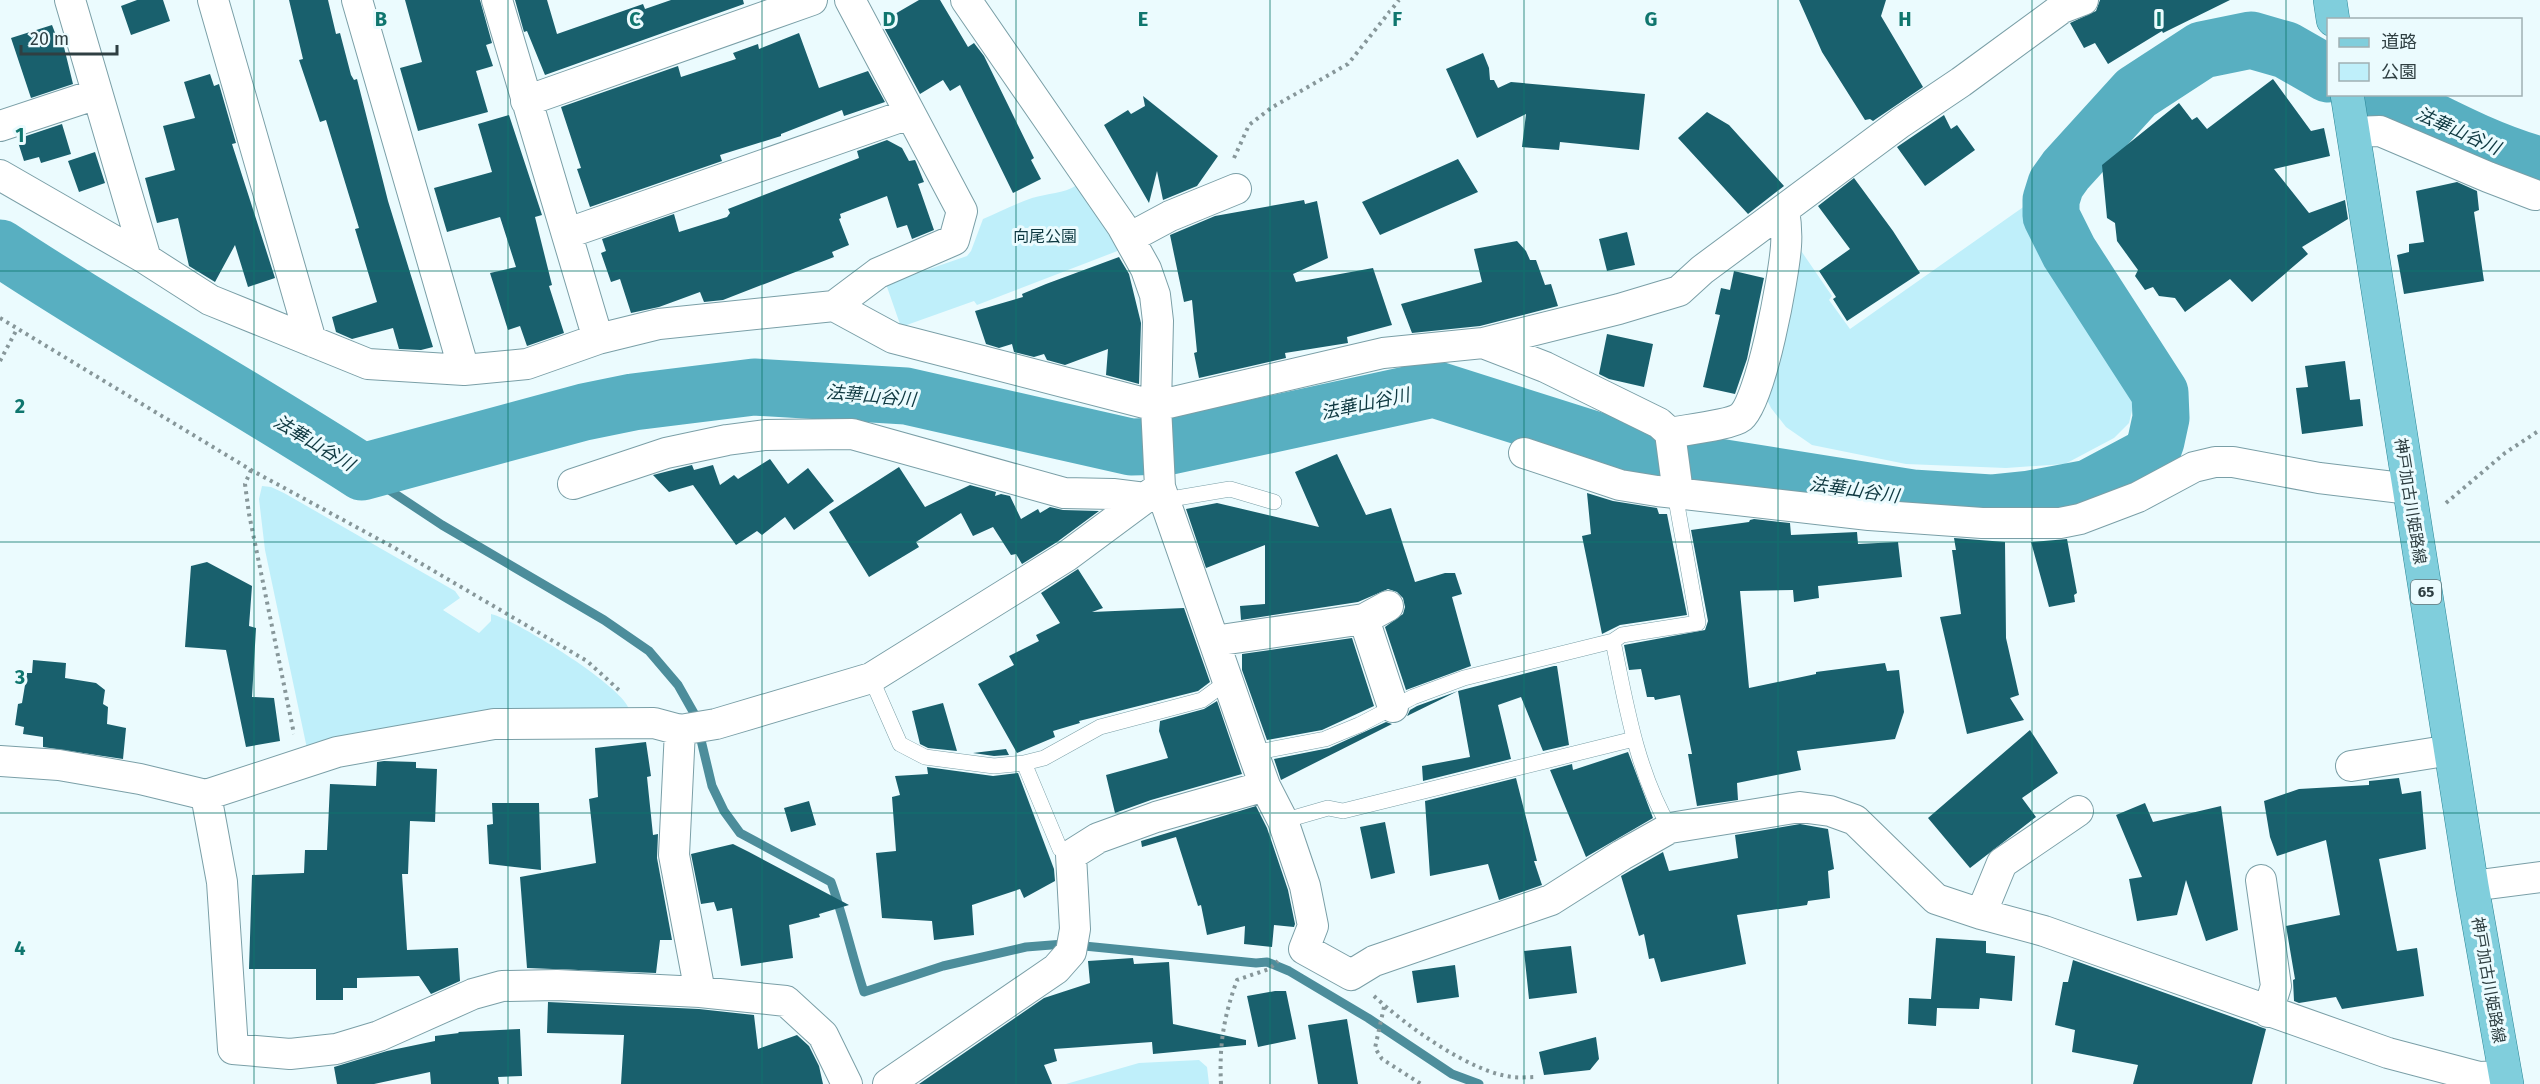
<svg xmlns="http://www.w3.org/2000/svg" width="2540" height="1084" font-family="'Fira Sans','Noto Sans JP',sans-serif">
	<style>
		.green { fill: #bfeffa }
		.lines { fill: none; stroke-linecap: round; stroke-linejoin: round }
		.stream { stroke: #4c8d9b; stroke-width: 9 }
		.river { stroke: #58afc1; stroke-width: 57 }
		.building { fill: #19606d }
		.lane-casing { stroke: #7a9fa7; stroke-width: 16 }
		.street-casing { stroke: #7a9fa7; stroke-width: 32 }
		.primary-casing { stroke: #2c8797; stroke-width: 34 }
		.path { stroke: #87979a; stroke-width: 4; stroke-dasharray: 3 4.5; stroke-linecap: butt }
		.lane { stroke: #fff; stroke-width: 15 }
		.street { stroke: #fff; stroke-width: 30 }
		.primary { stroke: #80cedc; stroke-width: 33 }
		.grid { fill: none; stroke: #0f766e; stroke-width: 1.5; stroke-opacity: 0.55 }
		.labels { text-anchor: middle; stroke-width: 6; stroke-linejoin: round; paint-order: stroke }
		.shield { fill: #ebfbfe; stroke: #67777a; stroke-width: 1.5 }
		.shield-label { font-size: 15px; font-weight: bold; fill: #2f3f42 }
		.park-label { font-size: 16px; fill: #0e3840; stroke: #ebfbfe }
		.street-label { font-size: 16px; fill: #2f3f42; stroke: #ebfbfe }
		.water-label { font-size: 18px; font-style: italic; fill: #0f3941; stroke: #ebfbfe }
		.grid-label { font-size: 20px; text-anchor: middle; font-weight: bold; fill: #0f766e; stroke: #ebfbfe; stroke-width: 6; stroke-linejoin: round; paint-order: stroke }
	</style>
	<rect width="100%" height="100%" fill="#ebfbfe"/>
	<path class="green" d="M 1077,185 L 1120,250 L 977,305 L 974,301 L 901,327 L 886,284 L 967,256 L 971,251 L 983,219 C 999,212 1015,204 1032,198 C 1048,193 1063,194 1077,185 Z
		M 2029,203 L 2048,231 L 2090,307 L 2113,340 L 2126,367 L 2135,398 L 2129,423 L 2114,438 L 2065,464 L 2006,468 L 1906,464 L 1812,445 L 1786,427 L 1771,408 L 1763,391 L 1793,239 L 1832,296 L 1829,300 L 1850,329 Z
		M 262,486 L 271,487 L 284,493 L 455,591 L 460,598 L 443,610 L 479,633 L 491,621 L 491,614 C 516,620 622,686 629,709 L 309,758 L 265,550 L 259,499 Z
		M 1199,1060 L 1207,1067 L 1209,1084 L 1066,1084 L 1139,1063 Z"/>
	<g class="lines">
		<path class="stream" d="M 362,472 L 442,525 L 604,620 L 649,651 L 678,685 L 695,715 L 712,786 L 724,811 L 740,833 L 831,882 C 844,918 852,956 864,992 L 943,966 L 1026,947 L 1064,944 L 1256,963 L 1267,962 L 1289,971 L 1368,1018 L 1452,1074 L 1479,1084"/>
		<path class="river" d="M 2378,94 C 2430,119 2484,150 2540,165
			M 0,248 C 118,326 242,395 362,472 L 584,412 L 633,402 L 754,387 L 906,396 L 1131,447 L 1171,446 L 1434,389 L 1664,462 L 1686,462 L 1912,498 L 1991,503 L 2030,499 L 2089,488 L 2151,455 L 2156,441 L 2161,418 L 2160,393 L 2069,252 L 2051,216 L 2051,200 L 2056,184 L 2066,170 L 2136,93 L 2202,50 L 2251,40 L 2286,50 L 2328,74"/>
	</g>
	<path class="building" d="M 137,0 L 163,0 L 170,21 L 131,35 L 121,6 Z
		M 289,0 L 328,0 L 336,34 L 340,33 L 351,75 L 354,80 L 357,79 L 388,201 L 433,347 L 421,350 L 399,349 L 393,328 L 352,339 L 336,332 L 332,317 L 377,302 L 355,229 L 359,228 L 326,120 L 320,122 L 299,60 L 303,59 Z
		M 405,0 L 480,0 L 492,43 L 486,45 L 493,66 L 476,71 L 488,112 L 418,131 L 400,68 L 422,62 Z
		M 515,0 L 547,0 L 557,34 L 643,4 L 645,9 L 671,0 L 743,0 L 744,4 L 545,75 L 527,31 L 524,32 Z
		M 919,0 L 940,0 L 968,47 L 974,43 L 984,56 L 1034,158 L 1031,160 L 1041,179 L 1013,193 L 960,85 L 950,91 L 943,80 L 920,94 L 881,22 Z
		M 1799,0 L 1886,0 L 1881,16 L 1923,87 L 1873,121 L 1870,119 L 1865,120 L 1822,52 Z
		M 2100,0 L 2230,0 L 2163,33 L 2162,31 L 2108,64 L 2095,43 L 2084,48 L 2070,23 L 2096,11 Z
		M 52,25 L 59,43 L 63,43 L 73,84 L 31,98 L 11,38 Z
		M 799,33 L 819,88 L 868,71 L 885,102 L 844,116 L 842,110 L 781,134 L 781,136 L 720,155 L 722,161 L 590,207 L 577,169 L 581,168 L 561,107 L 678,66 L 681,77 L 736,59 L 733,53 L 758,44 L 759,49 Z
		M 1483,53 L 1489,68 L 1490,80 L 1494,80 L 1498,88 L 1511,82 L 1645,94 L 1639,150 L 1560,142 L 1559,150 L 1522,147 L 1526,114 L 1477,138 L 1446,69 Z
		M 210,74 L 214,86 L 219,84 L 236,143 L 232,144 L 275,278 L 248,287 L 235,245 L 215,282 L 189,266 L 178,218 L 157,223 L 145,178 L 175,170 L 163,126 L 195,118 L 184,82 Z
		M 2273,79 L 2311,131 L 2324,128 L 2330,156 L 2274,169 L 2309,213 L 2345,200 L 2348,219 L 2302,247 L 2308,254 L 2252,302 L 2230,279 L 2185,312 L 2175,298 L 2159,296 L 2153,287 L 2145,290 L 2135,276 L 2138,270 L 2117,241 L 2115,223 L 2107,218 L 2102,165 L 2179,103 L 2192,120 L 2197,117 L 2207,129 Z
		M 1143,96 L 1218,156 L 1197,186 L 1163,200 L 1157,171 L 1149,203 L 1104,125 L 1128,110 L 1131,114 L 1145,106 Z
		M 1707,112 L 1729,125 L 1784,186 L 1748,214 L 1678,138 Z
		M 509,115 L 542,215 L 535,217 L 552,285 L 549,286 L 564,333 L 527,346 L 520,326 L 508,330 L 490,273 L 516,267 L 500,217 L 447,232 L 434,188 L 492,172 L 478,124 Z
		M 1944,115 L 1951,129 L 1957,125 L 1975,150 L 1925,186 L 1897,147 Z
		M 62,124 L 71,154 L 41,163 L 39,157 L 24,161 L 17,139 Z
		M 887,140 L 902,148 L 909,161 L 915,160 L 916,162 L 924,182 L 918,184 L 934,230 L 912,239 L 907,225 L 897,228 L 887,196 L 840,214 L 841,218 L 839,219 L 849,245 L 832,252 L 834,257 L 723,300 L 704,302 L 700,292 L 659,307 L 631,313 L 620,279 L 611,282 L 601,253 L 606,251 L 602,239 L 674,214 L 679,232 L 727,217 L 730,213 L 728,209 L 859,158 L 857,151 Z
		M 95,152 L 105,183 L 79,192 L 68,161 Z
		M 1458,159 L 1478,192 L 1380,235 L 1362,202 Z
		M 1854,178 L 1893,231 L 1920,273 L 1847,321 L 1833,299 L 1836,297 L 1819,271 L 1850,249 L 1818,206 Z
		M 2457,182 L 2477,191 L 2479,210 L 2474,212 L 2484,281 L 2404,294 L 2397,255 L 2409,252 L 2409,244 L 2424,242 L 2416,191 Z
		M 1304,200 L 1305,204 L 1317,201 L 1328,258 L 1293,274 L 1296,282 L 1373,268 L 1392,325 L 1347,337 L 1348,343 L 1285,353 L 1286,358 L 1199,378 L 1194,353 L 1197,352 L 1192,300 L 1184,302 L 1170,235 L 1215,216 Z
		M 1627,232 L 1635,265 L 1607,271 L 1599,239 Z
		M 1517,241 L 1526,251 L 1530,260 L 1536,260 L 1545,285 L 1551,284 L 1558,306 L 1480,326 L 1412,333 L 1401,304 L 1482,282 L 1474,249 Z
		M 1119,257 L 1129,274 L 1141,323 L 1139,384 L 1106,375 L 1108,349 L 1065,365 L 1047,360 L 1044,354 L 1034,357 L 1014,352 L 1012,344 L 999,348 L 986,344 L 975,311 L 1023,297 L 1022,294 L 1046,284 Z
		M 1734,271 L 1764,278 L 1747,359 L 1735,394 L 1703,387 L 1720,315 L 1715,314 L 1721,288 L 1730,290 Z
		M 1607,334 L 1653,344 L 1644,387 L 1609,379 L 1599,374 Z
		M 2345,361 L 2350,400 L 2360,399 L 2363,426 L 2302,434 L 2296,388 L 2308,387 L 2305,366 Z
		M 1337,454 L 1366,515 L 1391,508 L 1415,582 L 1445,573 L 1455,573 L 1462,594 L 1452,597 L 1471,666 L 1406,690 L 1385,627 L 1403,614 L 1405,607 L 1403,598 L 1397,592 L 1388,589 L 1358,602 L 1241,620 L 1240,606 L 1265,604 L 1265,545 L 1206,568 L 1186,509 L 1217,503 L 1319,527 L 1295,472 Z
		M 770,459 L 788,484 L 808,468 L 834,501 L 794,530 L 785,517 L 762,535 L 757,531 L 736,545 L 693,485 L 669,492 L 653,475 L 692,465 L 694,470 L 713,465 L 720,485 L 734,475 L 738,479 Z
		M 899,467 L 925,507 L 970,485 L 996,492 L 995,496 L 1001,494 L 1010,496 L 1021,519 L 1038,509 L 1040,513 L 1050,507 L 1063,510 L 1099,511 L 1057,542 L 1022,564 L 1016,554 L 1011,555 L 993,527 L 973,536 L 961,513 L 916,542 L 919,547 L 869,577 L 829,512 Z
		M 1587,493 L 1613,501 L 1657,508 L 1659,514 L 1667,514 L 1687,615 L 1620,625 L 1602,634 L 1582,536 L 1591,534 Z
		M 1754,519 L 1790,523 L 1791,535 L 1857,532 L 1858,544 L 1898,542 L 1902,577 L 1818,586 L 1819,598 L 1794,602 L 1793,590 L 1740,591 L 1749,688 L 1816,674 L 1816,672 L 1885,663 L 1887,671 L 1899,670 L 1904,712 L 1895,739 L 1797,751 L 1801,770 L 1737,783 L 1738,800 L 1697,806 L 1688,754 L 1692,754 L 1680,695 L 1655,700 L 1654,697 L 1647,697 L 1641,669 L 1629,670 L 1624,645 L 1705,630 L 1708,621 L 1691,530 L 1749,522 L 1750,520 Z
		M 1954,538 L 2005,542 L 2006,638 L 2019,695 L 2010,698 L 2024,720 L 1967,734 L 1940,617 L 1961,614 L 1952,550 L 1956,550 Z
		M 2067,539 L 2077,593 L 2074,595 L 2075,602 L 2049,607 L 2031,542 Z
		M 207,562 L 252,586 L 249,626 L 256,628 L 252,697 L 274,698 L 280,741 L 246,747 L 226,650 L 185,647 L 191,566 Z
		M 1078,569 L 1103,608 L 1092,612 L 1184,608 L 1210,682 L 1198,691 L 1079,721 L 1080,723 L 1053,731 L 1055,737 L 1017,753 L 978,684 L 1014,665 L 1009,656 L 1039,641 L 1036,635 L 1060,623 L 1041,593 Z
		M 1352,638 L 1374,706 L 1322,730 L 1267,740 L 1242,670 L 1242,654 Z
		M 33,660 L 66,663 L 65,678 L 96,683 L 105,690 L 103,704 L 108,707 L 107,724 L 126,728 L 123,759 L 43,747 L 43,737 L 23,734 L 24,727 L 15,725 L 18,704 L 22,703 L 27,673 L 32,673 Z
		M 1554,666 L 1557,666 L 1569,745 L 1543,751 L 1521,697 L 1498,705 L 1511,759 L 1423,781 L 1422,766 L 1470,757 L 1458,691 Z
		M 1458,691 L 1407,716 L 1410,710 L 1417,706 Z
		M 1217,701 L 1242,774 L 1151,800 L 1115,813 L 1106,775 L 1168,758 L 1159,731 L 1160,721 L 1204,709 Z
		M 943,703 L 957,751 L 928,748 L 920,744 L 912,711 Z
		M 1386,722 L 1392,724 L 1281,780 L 1274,759 L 1329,748 Z
		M 2030,730 L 2058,773 L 2022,798 L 2036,817 L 1970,868 L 1928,818 Z
		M 646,742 L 651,776 L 647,777 L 653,835 L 658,834 L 657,858 L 672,940 L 660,940 L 656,973 L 527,968 L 520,877 L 596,863 L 589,799 L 598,797 L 595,748 Z
		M 1006,749 L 1009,755 L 994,756 L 973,753 Z
		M 1628,752 L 1653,818 L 1586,857 L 1550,770 L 1572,764 L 1573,770 Z
		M 384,761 L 416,762 L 416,768 L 437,769 L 435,822 L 410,821 L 408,874 L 402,874 L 407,950 L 458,948 L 460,981 L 431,994 L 419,976 L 357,978 L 357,988 L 343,988 L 343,1000 L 316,1000 L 316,969 L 249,969 L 252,875 L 304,873 L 305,850 L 327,850 L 330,784 L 376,786 L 377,762 Z
		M 927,767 L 993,776 L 1018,773 L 1054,869 L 1055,881 L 1024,898 L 1020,889 L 972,905 L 974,935 L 934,940 L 932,921 L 882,918 L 876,853 L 896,851 L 892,797 L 900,795 L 895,776 L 928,774 Z
		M 1516,778 L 1537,861 L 1534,861 L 1542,885 L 1499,900 L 1488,864 L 1430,876 L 1425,801 Z
		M 2399,778 L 2402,794 L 2421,791 L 2426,849 L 2379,859 L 2397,951 L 2417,948 L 2424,996 L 2342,1009 L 2336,997 L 2299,1003 L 2294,1001 L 2293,980 L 2295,979 L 2286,926 L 2340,915 L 2326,840 L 2277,856 L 2270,837 L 2264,801 L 2299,789 L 2369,785 L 2369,781 Z
		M 809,801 L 816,825 L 791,832 L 784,808 Z
		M 492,803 L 539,803 L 541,870 L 489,864 L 487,825 L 493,824 Z
		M 2145,803 L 2153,822 L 2221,806 L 2238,930 L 2206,941 L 2186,880 L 2177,915 L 2137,921 L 2129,879 L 2142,877 L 2116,815 Z
		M 1256,806 L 1267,828 L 1288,890 L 1295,924 L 1294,927 L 1274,925 L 1272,947 L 1244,944 L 1245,926 L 1207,935 L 1201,905 L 1198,906 L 1176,837 L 1142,847 L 1141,841 Z
		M 1385,822 L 1395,873 L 1371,879 L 1360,827 Z
		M 1800,824 L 1828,829 L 1834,869 L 1828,871 L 1830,898 L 1808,901 L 1807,905 L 1737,915 L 1746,964 L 1661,982 L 1654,958 L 1649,959 L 1644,934 L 1639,936 L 1621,876 L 1663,852 L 1669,871 L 1738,858 L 1735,835 Z
		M 733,844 L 749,852 L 849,905 L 819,914 L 820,917 L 789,925 L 793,958 L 741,966 L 732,908 L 717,911 L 714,902 L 701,904 L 691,854 Z
		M 1936,938 L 1986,941 L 1986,953 L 2015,956 L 2012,1001 L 1980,998 L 1979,1009 L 1937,1008 L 1936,1026 L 1908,1024 L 1909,998 L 1931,999 Z
		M 1571,946 L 1577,993 L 1529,999 L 1524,951 Z
		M 1133,958 L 1134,964 L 1169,962 L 1173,1024 L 1246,1040 L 1246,1045 L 1153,1054 L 1152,1042 L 1054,1049 L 1057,1061 L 1044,1065 L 1052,1084 L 919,1084 L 1044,998 L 1090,983 L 1088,961 Z
		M 2073,960 L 2266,1029 L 2252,1084 L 2133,1084 L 2138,1065 L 2072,1052 L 2075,1030 L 2055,1025 L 2063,982 L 2068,982 Z
		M 1455,965 L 1459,997 L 1417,1003 L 1412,971 Z
		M 1275,991 L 1286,991 L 1296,1039 L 1258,1047 L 1247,996 Z
		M 548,1002 L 699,1009 L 754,1015 L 758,1049 L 797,1035 L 809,1046 L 819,1066 L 823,1084 L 621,1084 L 624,1035 L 547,1033 Z
		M 1347,1019 L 1358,1084 L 1318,1084 L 1308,1025 Z
		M 520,1029 L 522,1076 L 498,1077 L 499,1084 L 431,1084 L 430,1072 L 374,1084 L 337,1084 L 334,1067 L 387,1051 L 435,1041 L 435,1036 L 459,1033 L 458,1032 Z
		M 1596,1037 L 1599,1059 L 1590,1070 L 1544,1075 L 1539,1052 Z"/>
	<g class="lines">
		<g class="lane-casing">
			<path id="lane" d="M 1165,500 L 1230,489 L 1274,502
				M 1613,641 C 1626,705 1637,772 1670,828
				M 871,678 L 900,744 L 925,757 L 994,766 L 1024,763 L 1044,758 L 1100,727 L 1202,700 L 1228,681
				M 1253,753 L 1325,739 L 1359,725 L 1413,697 L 1464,678 L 1613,641 L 1622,635 L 1698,623 L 1677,505 L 1678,493
				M 1024,763 L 1060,849 L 1071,855
				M 1283,821 L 1328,808 L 1343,811 L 1634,739"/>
		</g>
		<g class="street-casing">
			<path id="street" d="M 70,0 L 146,259
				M 213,0 L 311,341
				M 357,0 L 464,370
				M 497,0 L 598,339
				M 966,0 L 1122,226 L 1146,269 L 1155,295 L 1158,321 L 1156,406 L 1160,487 L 1253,753 L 1265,786 L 1283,821 L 1305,886 L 1313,926 L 1304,949 L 1351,975 L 1374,961 L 1551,900 L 1622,855 L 1670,828 L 1800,807 L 1830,811 L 1855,820 L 1936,899 L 1981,914 L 2044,931 L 2388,1053 L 2479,1077 L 2505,1076
				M 526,101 L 812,0
				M 0,126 L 97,94
				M 2353,132 L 2380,131 L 2488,177 L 2535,195
				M 0,175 L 146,259 L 210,300 L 368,364 L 464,370 L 527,364 L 598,339 L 659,324 L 834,306 L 893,338 L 1156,406 L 1383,353 L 1483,343 L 1619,309 L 1679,291 L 1702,270 L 1900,123 L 1961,82 L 2062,8 L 2083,0
				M 568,233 L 909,114
				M 1129,238 L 1170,216 L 1236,189
				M 834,306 L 878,273 L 954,240 L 962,211 L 850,0
				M 1483,343 L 1545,367 L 1659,423 L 1670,433 L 1678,493
				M 1670,433 C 1684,430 1731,425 1741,417 C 1761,401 1784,276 1786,246 C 1787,233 1786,222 1784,210
				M 1524,453 L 1620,485 L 1657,491 L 1869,515 L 1982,523 L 2060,523 L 2080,519 L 2138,497 L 2194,467 L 2215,462 L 2233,462 L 2319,478 L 2410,489
				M 573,484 L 666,453 L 727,440 L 765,435 L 852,434 L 1064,493 L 1113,494 L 1145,498
				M 1364,619 L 1393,707
				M 1214,641 L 1364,619 L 1388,606
				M 680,730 L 674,855 L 700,992
				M 0,761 L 59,765 L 140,779 L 206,795
				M 2351,766 L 2451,750
				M 2261,880 L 2276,986 L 2268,1012
				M 2472,886 L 2540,877
				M 1981,914 L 2002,863 L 2078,811
				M 847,1084 L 823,1035 L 786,1001 L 700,992 L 557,985 L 502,986 L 473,994 L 379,1036 L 336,1049 L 290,1054 L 233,1049 L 222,882 L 206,795 L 337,752 L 494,724 L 654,723 L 680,730 L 716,724 L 871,678 L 1067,556 L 1160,487
				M 888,1084 L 1056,969 L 1071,952 L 1075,929 L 1071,855 L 1098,838 L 1156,817 L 1265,786"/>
		</g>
		<g class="primary-casing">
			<path id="primary" d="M 2330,0 L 2333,20
				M 2347,94 L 2472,886 L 2507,1084"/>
		</g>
		<path class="path" d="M 1234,158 L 1249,125 L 1271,108 L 1348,64 L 1399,0
			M 0,318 L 251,470 L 393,547 L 587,661 L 620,691
			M 0,361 L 17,329
			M 251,470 L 245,484 L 249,514 L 294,734
			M 2446,503 L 2505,453 L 2540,430
			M 1374,996 C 1405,1025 1471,1073 1513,1077 C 1521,1078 1529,1077 1536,1077
			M 1384,1007 L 1375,1048 L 1382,1059 L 1421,1084
			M 1221,1084 C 1219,1044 1224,1016 1237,980 L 1269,969 L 1278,961"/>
		<use href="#lane" class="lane"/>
		<use href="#street" class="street"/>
		<use href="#primary" class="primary"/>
	</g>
	<path class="grid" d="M 254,0 L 254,1084M 508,0 L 508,1084M 762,0 L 762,1084M 1016,0 L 1016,1084M 1270,0 L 1270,1084M 1524,0 L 1524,1084M 1778,0 L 1778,1084M 2032,0 L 2032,1084M 2286,0 L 2286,1084M 0,271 L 2540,271M 0,542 L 2540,542M 0,813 L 2540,813"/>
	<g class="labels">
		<rect class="shield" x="2411" y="580" width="30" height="24" rx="4.5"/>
		<g class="shield-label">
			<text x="2426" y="597">65</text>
		</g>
		<g class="park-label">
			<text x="1045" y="242">向尾公園</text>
		</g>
		<g class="street-label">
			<text transform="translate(2411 501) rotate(81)" y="6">神戸加古川姫路線</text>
			<text transform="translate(2489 980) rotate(80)" y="6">神戸加古川姫路線</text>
		</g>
		<g class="water-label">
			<text transform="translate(2458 131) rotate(24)" y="6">法華山谷川</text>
			<text transform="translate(871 396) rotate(5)" y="6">法華山谷川</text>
			<text transform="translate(1365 404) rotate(-12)" y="6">法華山谷川</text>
			<text transform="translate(314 443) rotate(31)" y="6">法華山谷川</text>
			<text transform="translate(1854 490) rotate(8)" y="6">法華山谷川</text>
		</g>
	</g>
	<g class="grid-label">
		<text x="381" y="26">B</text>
		<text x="635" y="26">C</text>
		<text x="889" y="26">D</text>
		<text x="1143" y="26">E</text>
		<text x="1397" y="26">F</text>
		<text x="1651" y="26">G</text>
		<text x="1905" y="26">H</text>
		<text x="2159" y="26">I</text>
		<text x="20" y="142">1</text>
		<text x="20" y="413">2</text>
		<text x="20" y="684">3</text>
		<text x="20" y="955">4</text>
	</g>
	<rect x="2327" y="18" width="195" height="78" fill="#ebfbfe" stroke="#a0b0b3" stroke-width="1.5"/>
	<rect x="2339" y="38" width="30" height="9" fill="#80cedc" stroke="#a0b0b3" stroke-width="1.5"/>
	<text x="2381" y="48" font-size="18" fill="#2f3f42">道路</text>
	<rect x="2339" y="63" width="30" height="18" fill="#bfeffa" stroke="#a0b0b3" stroke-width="1.5"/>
	<text x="2381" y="78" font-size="18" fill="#2f3f42">公園</text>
	<path d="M21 45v9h96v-9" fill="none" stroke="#2f3f42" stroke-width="3"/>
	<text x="30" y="45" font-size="18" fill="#2f3f42" stroke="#ebfbfe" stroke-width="4.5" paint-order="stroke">20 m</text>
</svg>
